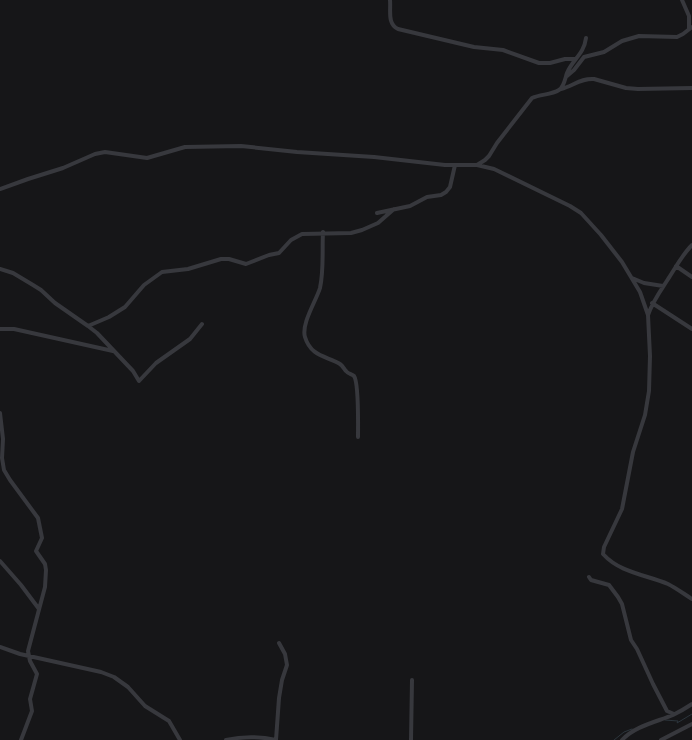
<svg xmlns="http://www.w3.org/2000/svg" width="692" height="740" font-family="Quicksand,sans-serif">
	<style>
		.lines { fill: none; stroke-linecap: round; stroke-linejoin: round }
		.stream { stroke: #2c353c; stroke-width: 1 }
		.minor { stroke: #37383d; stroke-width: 4 }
	</style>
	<rect width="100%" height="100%" fill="#161618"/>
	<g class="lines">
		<path class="stream" d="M 665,720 L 678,721 L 677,723 L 692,714
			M 614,740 L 624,732 L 632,729"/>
		<path class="minor" d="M 390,0 C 391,10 387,24 398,29 L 474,47 L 503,50 L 539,63 L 550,63 L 565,59 L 575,59
			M 682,0 L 689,16 L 689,29
			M 567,76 L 574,70 L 584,57 L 604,52 L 622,41 L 639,36 L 677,37 L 683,34 L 692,27
			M 561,89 C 573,86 581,78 594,79 L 626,88 L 638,89 L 692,88
			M 477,165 L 485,160 L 489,156 L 497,143 L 532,98 C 541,94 551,95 559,90 C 564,87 565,79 567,73 C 573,59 584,54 586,38
			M 0,189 L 28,179 L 63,168 L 95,154 L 105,152 L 147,158 L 185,147 L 241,146 L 297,152 L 374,157 L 445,165 L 477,165 L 494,169 L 570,206 L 581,213 L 601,235 L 622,262 L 640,292 L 648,315 L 650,356 L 649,391 L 645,415 L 633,452 L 622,509 L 604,547 L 603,554 C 620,573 647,575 668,584 C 676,588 684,594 692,599
			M 377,213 L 410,206 L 427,197 L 441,195 L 446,192 L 450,187 L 455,165
			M 323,232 C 322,250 324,270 320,288 C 316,301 301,324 305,337 C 311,357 327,356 340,364 C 343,366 344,369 346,371 C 348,374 352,374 354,376 C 359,383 358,427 358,437
			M 676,266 L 692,277
			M 0,269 L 13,273 L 33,285 L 41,290 L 55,303 L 88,326 L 97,333 L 133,371 L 139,381 L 156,363 L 190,339 L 202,324
			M 632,278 L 644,283 L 663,286
			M 652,303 L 692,329
			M 648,315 C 653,300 662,289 670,276 C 677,265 683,254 692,245
			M 88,326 L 109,317 L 125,307 L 144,285 L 162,272 L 188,269 L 221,259 L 229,259 L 246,264 L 269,255 L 279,253 L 291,240 L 302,234 L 351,233 L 362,230 L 378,223 L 394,209
			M 0,329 L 14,329 L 113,351
			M 0,413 L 3,439 L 2,458 L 4,470 L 10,480 L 38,518 L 42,538 L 36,551 L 45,564 L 46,570 L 45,587 L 41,602 L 28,651 L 30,661 L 37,674 L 30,699 L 32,711 L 21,740
			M 0,561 L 21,585 L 39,609
			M 589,577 L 591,580 L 609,585 L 618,597 L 622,604 L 631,640 L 637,649 L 653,684 L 667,711 L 674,714
			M 0,647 L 20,654 L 101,672 L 114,677 L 128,687 L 145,706 L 169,721 L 180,740
			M 226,740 C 244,736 258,736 276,740
			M 276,740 L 279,698 L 282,680 L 287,665 L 285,654 L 279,643
			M 411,740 L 412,680
			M 622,740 C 635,726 656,722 673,715 C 679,712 686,708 692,704
			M 661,740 L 692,724"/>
	</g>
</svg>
